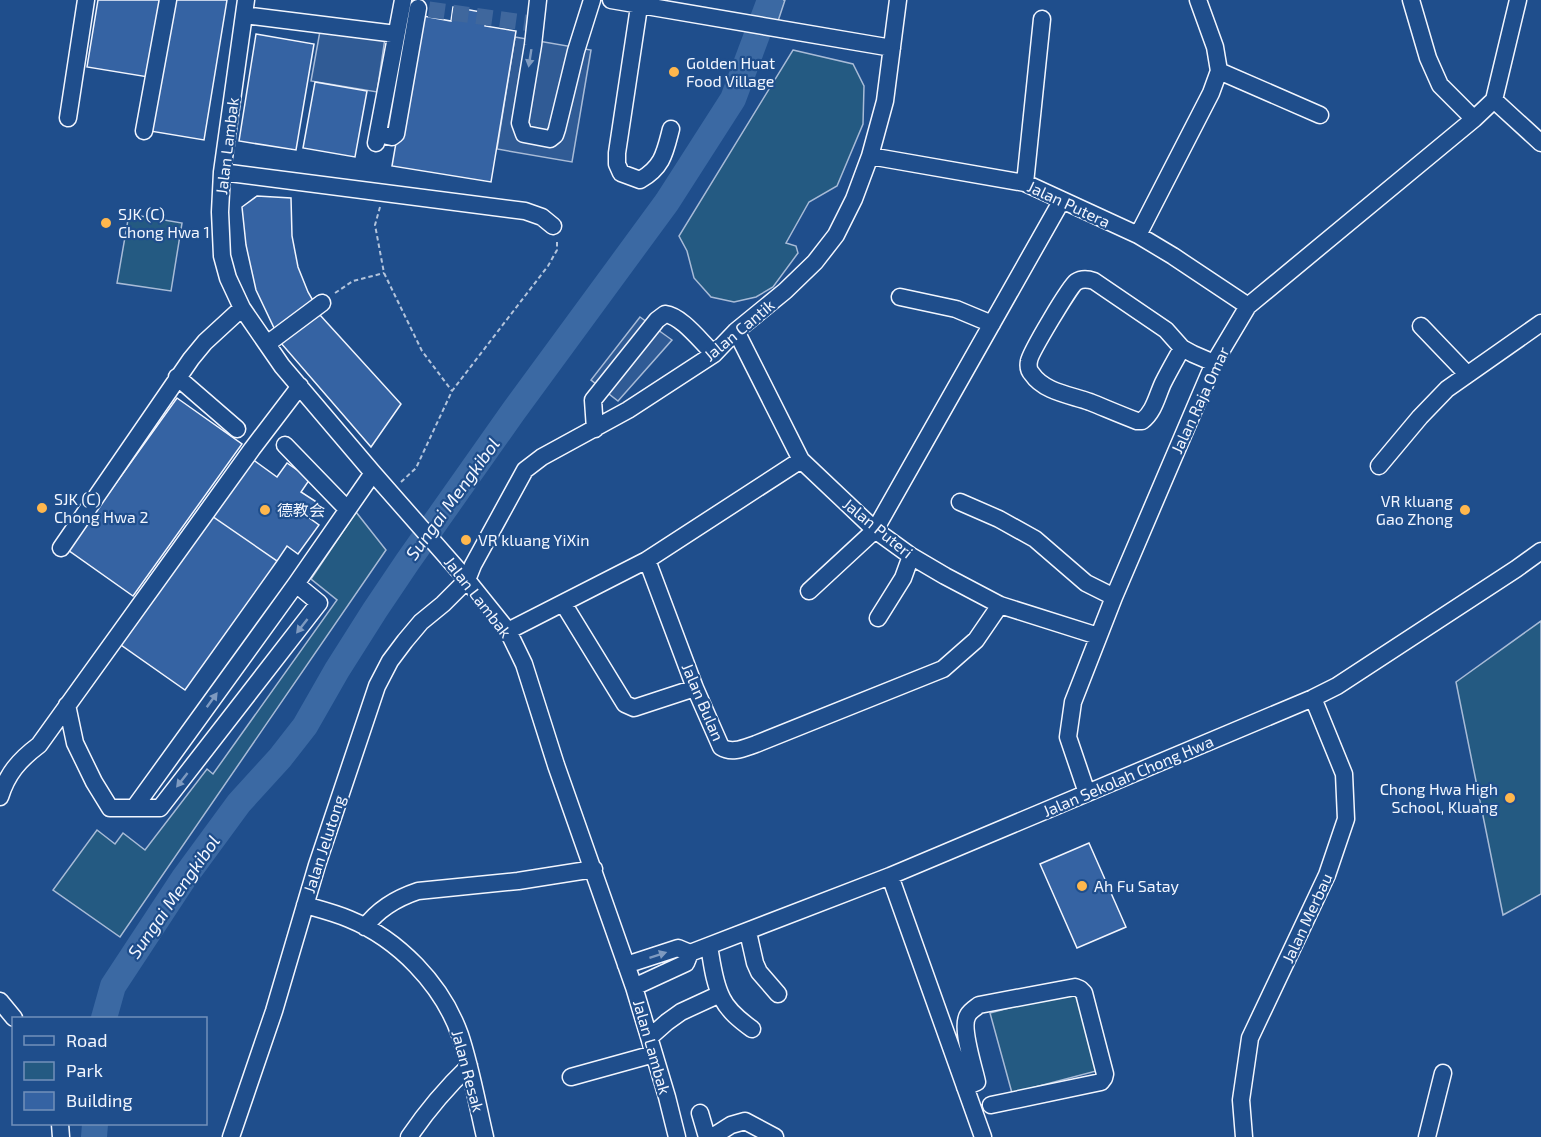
<svg xmlns="http://www.w3.org/2000/svg" width="1541" height="1137" font-family="'Exo 2','Noto Sans SC',sans-serif">
	<style>
		.green { fill: #245a82; stroke: #a8bbd7; stroke-width: 1.5 }
		.parking { fill: #305b95; stroke: #a8bbd7; stroke-width: 1.5 }
		.water { fill: #3b69a3; stroke: #a8bbd7; stroke-width: 1.5 }
		.lines { fill: none; stroke-linecap: round; stroke-linejoin: round }
		.river { stroke: #3b69a3; stroke-width: 26 }
		.building { fill: #3563a3; stroke: #f2f6ff; stroke-width: 1.5 }
		.minor-tunnel { stroke: #3f679d; stroke-width: 16; stroke-dasharray: 16 8; stroke-linecap: butt }
		.minor-casing { stroke: #f2f6ff; stroke-width: 19 }
		.path { stroke: #b3c4dc; stroke-width: 2; stroke-dasharray: 4.5 3; stroke-linecap: butt }
		.minor { stroke: #1f4e8c; stroke-width: 16 }
		.oneway { fill: #7e9ac0 }
		.poi-dot { fill: #ffb74d; stroke: #1f4e8c; stroke-width: 2 }
		.labels { text-anchor: middle; stroke-width: 4.5; stroke-linejoin: round; paint-order: stroke }
		.poi-label { font-size: 16px; fill: #f2f6ff; stroke: #1f4e8c; text-anchor: start }
		.street-label { font-size: 16px; fill: #f2f6ff; stroke: #1f4e8c }
		.water-label { font-size: 18px; font-style: italic; fill: #f2f6ff; stroke: #1f4e8c }
	</style>
	<rect width="100%" height="100%" fill="#1f4e8c"/>
	<path class="green" d="M 793,50 L 853,64 L 864,86 L 863,124 L 837,186 L 809,202 L 786,243 L 796,246 L 798,253 L 773,287 L 756,297 L 734,302 L 711,297 L 694,278 L 687,251 L 679,236 Z
		M 129,214 L 182,223 L 171,291 L 117,283 Z
		M 356,512 L 386,550 L 120,937 L 53,890 L 97,830 L 115,844 L 123,833 L 145,850 L 207,769 L 213,774 L 337,600 L 311,579 Z
		M 1541,621 L 1541,894 L 1503,915 L 1456,682 Z
		M 1078,990 L 1100,1070 L 1012,1093 L 990,1013 Z"/>
	<path class="parking" d="M 320,31 L 385,38 L 377,92 L 311,81 Z
		M 515,37 L 591,50 L 572,162 L 497,149 Z
		M 640,317 L 672,340 L 618,401 L 591,380 Z"/>
	<path class="water" d="M 758,0 L 785,0 L 778,21 L 754,15 Z"/>
	<g class="lines">
		<path class="river" d="M 104,1018 L 113,986 L 184,878 L 239,803 L 280,758 L 305,726 L 337,670 L 375,610 L 408,561 L 513,412 L 667,202 L 733,99 L 770,0
			M 94,1137 L 95,1124"/>
	</g>
	<path class="building" d="M 98,0 L 160,0 L 148,77 L 87,67 Z
		M 172,0 L 227,0 L 204,140 L 150,131 Z
		M 453,7 L 487,13 L 485,26 L 516,31 L 491,182 L 392,166 L 418,15 L 451,21 Z
		M 256,34 L 314,44 L 296,150 L 239,141 Z
		M 315,82 L 367,91 L 355,157 L 303,148 Z
		M 257,196 L 291,198 L 292,236 L 298,267 L 308,292 L 315,304 L 276,332 L 256,290 L 246,245 L 242,207 Z
		M 320,315 L 401,404 L 371,447 L 280,342 Z
		M 177,398 L 242,444 L 133,596 L 68,550 Z
		M 252,459 L 277,477 L 287,463 L 310,479 L 301,492 L 318,503 L 308,517 L 319,525 L 298,554 L 287,546 L 277,561 L 212,516 Z
		M 212,516 L 277,561 L 185,690 L 121,645 Z
		M 1089,843 L 1126,927 L 1077,948 L 1040,864 Z"/>
	<g class="lines">
		<path class="minor-tunnel" d="M 405,8 L 418,8 L 535,24"/>
		<g class="minor-casing">
			<path id="minor" d="M 246,0 L 222,172 L 220,212 L 222,256 L 228,278 L 242,308 L 282,366 L 373,473 L 467,580 L 508,631 L 524,664 L 556,765 L 634,987 L 667,1097 L 677,1137
				M 538,0 L 533,45 L 520,123 L 524,134 L 550,139 L 555,135 L 557,129 L 576,51 L 592,0
				M 611,0 L 892,48
				M 640,0 L 617,153 L 617,164 L 621,173 L 640,180 C 663,167 665,152 671,129
				M 1411,0 L 1428,58 L 1440,85 L 1474,119
				M 244,15 L 396,34
				M 1219,71 L 1320,115
				M 1494,100 L 1541,143
				M 68,118 L 86,0
				M 144,131 L 168,0
				M 378,134 L 392,137 L 396,134 L 418,8
				M 376,143 L 403,0
				M 870,156 L 1025,183 L 1138,235 L 1173,256 L 1248,306
				M 222,172 L 525,211 L 542,217 L 553,226
				M 1025,183 L 1042,19
				M 1138,235 L 1211,93 L 1219,71 L 1215,47 L 1198,0
				M 900,297 L 956,309 L 992,324
				M 1421,326 L 1467,374
				M 736,331 L 801,460 L 875,530 L 911,556 L 945,576 L 1000,605 L 1098,636
				M 267,344 L 322,303
				M 1182,348 C 1176,359 1169,371 1163,383 C 1157,396 1154,412 1142,421 L 1137,421 C 1121,415 1105,408 1090,402 C 1071,395 1044,392 1032,374 C 1029,371 1028,366 1029,361 C 1030,353 1070,286 1076,282 C 1082,278 1088,279 1094,281 L 1166,330 L 1182,348 L 1193,354 L 1214,363
				M 177,377 L 237,429
				M 595,429 L 593,400 L 657,320 L 665,314 C 682,316 701,342 714,354
				M 285,445 L 347,509
				M 801,460 L 647,560 L 695,688 L 721,747 C 732,754 744,748 756,744 L 943,669 L 976,640 L 1000,605
				M 1379,466 L 1420,417 L 1447,389 L 1541,323
				M 960,502 L 999,519 L 1035,539 L 1086,583 L 1114,597
				M 61,548 L 191,359 L 205,342 L 242,308
				M 296,584 L 319,603 L 160,808 L 134,808 L 296,584 L 373,473
				M 809,591 L 875,530 L 1062,200
				M 563,603 L 625,704 L 634,708 L 695,688
				M 878,618 L 903,578 L 911,556
				M 508,631 L 647,560
				M 67,705 L 75,743 L 94,782 L 110,808 L 134,808
				M 1087,793 L 1068,737 L 1073,702 L 1114,597 L 1214,363 L 1248,306 L 1474,119 L 1494,100 L 1518,0
				M 0,797 C 7,774 19,760 39,745 L 252,449 L 300,386
				M 890,876 L 983,1137
				M 305,905 C 319,909 335,913 349,919 C 398,939 442,984 460,1035 C 471,1068 477,1103 485,1137
				M 365,927 C 379,908 397,898 418,891 L 518,881 L 594,869
				M 748,932 L 755,963 L 759,972 L 778,994
				M 709,946 C 712,963 714,983 722,998 C 728,1011 741,1021 752,1029
				M 626,965 L 678,948 L 690,953 L 890,876 L 1313,698 L 1337,686 L 1516,569 L 1541,551
				M 634,987 L 686,963 L 690,953
				M 0,1001 L 14,1018
				M 650,1037 L 667,1022 L 681,1012 L 720,994
				M 571,1077 L 654,1054
				M 965,1087 L 977,1082 C 974,1067 960,1027 968,1015 C 970,1011 975,1008 979,1005 L 1075,987 L 1080,989 L 1084,993 L 1105,1074 L 1104,1078 L 1101,1082 L 991,1105
				M 700,1113 L 707,1137
				M 60,1124 L 61,1137
				M 231,1137 L 274,1011 L 317,865 L 377,686 L 390,661 L 405,641 L 421,622 L 443,604 L 467,580 L 473,565 L 525,470 L 542,457 L 628,410 L 714,354 L 736,331 L 785,291 L 815,262 L 836,235 L 854,199 L 870,156 L 885,101 L 898,0
				M 409,1137 C 428,1109 445,1089 469,1066
				M 712,1137 L 731,1125 L 745,1121 L 775,1137
				M 1244,1137 L 1241,1100 L 1250,1038 L 1327,875 L 1346,819 L 1344,774 L 1313,698
				M 1427,1137 L 1443,1073"/>
		</g>
		<path class="path" d="M 380,207 L 375,225 L 384,273 L 422,351 L 452,391
			M 335,293 L 353,281 L 384,273
			M 401,482 L 416,468 L 452,391 L 548,266 L 557,250 L 557,240"/>
		<use href="#minor" class="minor"/>
	</g>
	<defs><path id="oneway-solid" d="M-6-.8H1V-3.2L6.5 0L1 3.2V.8H-6Z" transform="scale(1.5)"/></defs>
	<g class="oneway">
		<use href="#oneway-solid" transform="translate(530 58) rotate(99)"/>
		<use href="#oneway-solid" transform="translate(302 626) rotate(128)"/>
		<use href="#oneway-solid" transform="translate(212 700) rotate(-54)"/>
		<use href="#oneway-solid" transform="translate(182 780) rotate(128)"/>
		<use href="#oneway-solid" transform="translate(658 955) rotate(-18)"/>
	</g>
	<g class="poi-dot">
		<circle cx="674" cy="72" r="6"/>
		<circle cx="106" cy="223" r="6"/>
		<circle cx="42" cy="508" r="6"/>
		<circle cx="265" cy="510" r="6"/>
		<circle cx="1465" cy="510" r="6"/>
		<circle cx="466" cy="540" r="6"/>
		<circle cx="1510" cy="798" r="6"/>
		<circle cx="1082" cy="886" r="6"/>
	</g>
	<g class="labels">
		<g class="poi-label">
			<text x="686" y="69">Golden Huat<tspan x="686" dy="18">Food Village</tspan></text>
			<text x="118" y="220">SJK (C)<tspan x="118" dy="18">Chong Hwa 1</tspan></text>
			<text x="54" y="505">SJK (C)<tspan x="54" dy="18">Chong Hwa 2</tspan></text>
			<text x="1453" y="507" text-anchor="end">VR kluang<tspan x="1453" dy="18">Gao Zhong</tspan></text>
			<text x="277" y="516">德教会</text>
			<text x="478" y="546">VR kluang YiXin</text>
			<text x="1498" y="795" text-anchor="end">Chong Hwa High<tspan x="1498" dy="18">School, Kluang</tspan></text>
			<text x="1094" y="892">Ah Fu Satay</text>
		</g>
		<g class="street-label">
			<text transform="translate(227 146) rotate(-83)" y="6">Jalan Lambak</text>
			<text transform="translate(1069 204) rotate(25)" y="6">Jalan Putera</text>
			<text transform="translate(739 330) rotate(-40)" y="6">Jalan Cantik</text>
			<text transform="translate(1200 400) rotate(-65)" y="6">Jalan Raja Omar</text>
			<text transform="translate(878 528) rotate(39)" y="6">Jalan Puteri</text>
			<text transform="translate(478 597) rotate(52)" y="6">Jalan Lambak</text>
			<text transform="translate(703 702) rotate(67)" y="6">Jalan Bulan</text>
			<text transform="translate(1128 776) rotate(-23)" y="6">Jalan Sekolah Chong Hwa</text>
			<text transform="translate(324 844) rotate(-72)" y="6">Jalan Jelutong</text>
			<text transform="translate(1307 918) rotate(-65)" y="6">Jalan Merbau</text>
			<text transform="translate(652 1047) rotate(74)" y="6">Jalan Lambak</text>
			<text transform="translate(468 1071) rotate(75)" y="6">Jalan Resak</text>
		</g>
		<g class="water-label">
			<text transform="translate(453 499) rotate(-54)" y="6">Sungai Mengkibol</text>
			<text transform="translate(174 897) rotate(-55)" y="6">Sungai Mengkibol</text>
		</g>
	</g>
	<rect x="12" y="1017" width="195" height="108" fill="#1f4e8c" stroke="#7391ba" stroke-width="1.5"/>
	<rect x="24" y="1036" width="30" height="9" fill="#1f4e8c" stroke="#7391ba" stroke-width="1.5"/>
	<text x="66" y="1047" font-size="18" fill="#f2f6ff">Road</text>
	<rect x="24" y="1062" width="30" height="18" fill="#245a82" stroke="#7391ba" stroke-width="1.5"/>
	<text x="66" y="1077" font-size="18" fill="#f2f6ff">Park</text>
	<rect x="24" y="1092" width="30" height="18" fill="#3563a3" stroke="#7391ba" stroke-width="1.5"/>
	<text x="66" y="1107" font-size="18" fill="#f2f6ff">Building</text>
</svg>
